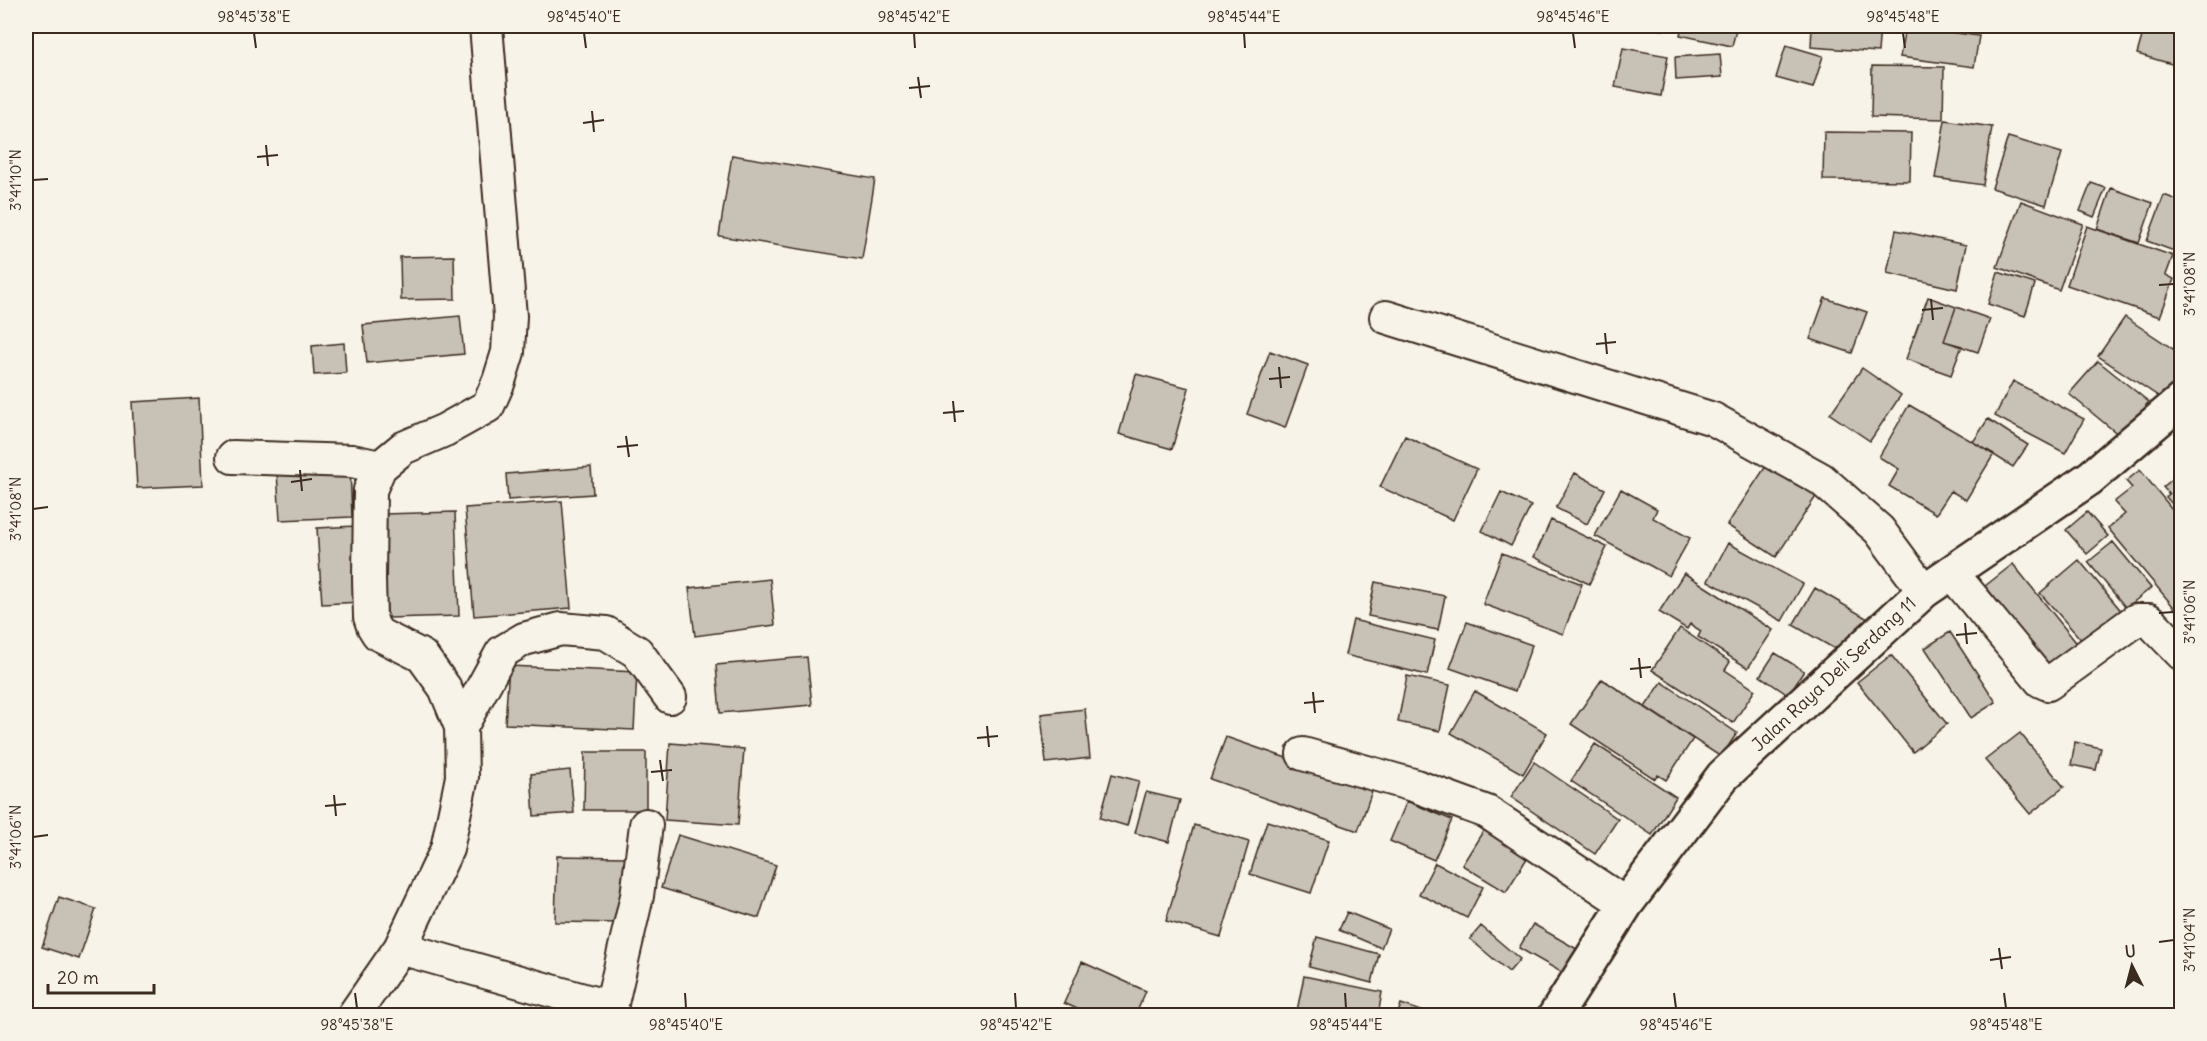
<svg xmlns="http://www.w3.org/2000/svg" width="2207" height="1041" font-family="Delius,sans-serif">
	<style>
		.building { fill: #c8c1b6; stroke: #3b2a1e; stroke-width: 1.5 }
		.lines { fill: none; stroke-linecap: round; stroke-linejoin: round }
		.minor-casing { stroke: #3b2a1e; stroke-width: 36 }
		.tertiary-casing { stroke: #3b2a1e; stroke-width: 38 }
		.minor { stroke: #f7f3e8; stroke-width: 32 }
		.tertiary { stroke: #f7f3e8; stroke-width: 33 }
		.ticks { fill: none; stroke: #3b2a1e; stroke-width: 2 }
		.labels { text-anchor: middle; stroke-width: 6; stroke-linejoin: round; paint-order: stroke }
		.street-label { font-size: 18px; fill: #3b2a1e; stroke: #f7f3e8 }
		.neatline { fill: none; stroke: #3b2a1e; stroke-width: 2 }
		.ticks-label { font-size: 15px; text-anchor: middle; fill: #3b2a1e }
	</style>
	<rect width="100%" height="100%" fill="#f7f3e8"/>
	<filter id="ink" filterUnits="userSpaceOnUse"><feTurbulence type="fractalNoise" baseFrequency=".0167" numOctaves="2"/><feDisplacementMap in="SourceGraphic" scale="12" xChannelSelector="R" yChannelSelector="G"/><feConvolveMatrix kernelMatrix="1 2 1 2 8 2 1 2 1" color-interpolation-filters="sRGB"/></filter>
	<g filter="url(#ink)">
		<path class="building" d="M 1639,26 L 1664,26 L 1663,30 Z
			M 1682,26 L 1737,26 L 1732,46 L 1680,35 Z
			M 1812,26 L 1880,26 L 1878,52 L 1811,47 Z
			M 1905,26 L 1979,36 L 1974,67 L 1900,57 Z
			M 1942,26 L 1971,26 L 1971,29 Z
			M 2105,26 L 2139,26 L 2136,34 Z
			M 2145,26 L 2182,37 L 2182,67 L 2137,54 Z
			M 1786,45 L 1823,56 L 1813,88 L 1776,78 Z
			M 1623,48 L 1668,56 L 1661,96 L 1615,87 Z
			M 1720,54 L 1722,77 L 1676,80 L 1675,57 Z
			M 1872,66 L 1944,67 L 1943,119 L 1871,117 Z
			M 1945,120 L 1992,127 L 1983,185 L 1935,178 Z
			M 1824,132 L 1911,133 L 1910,181 L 1823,180 Z
			M 2008,137 L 2062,153 L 2046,205 L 1992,188 Z
			M 732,155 L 875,179 L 862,259 L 719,236 Z
			M 2091,183 L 2106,188 L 2094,217 L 2080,211 Z
			M 2111,188 L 2153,203 L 2139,243 L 2097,229 Z
			M 2164,195 L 2182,202 L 2182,254 L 2147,241 Z
			M 2021,201 L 2083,224 L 2059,290 L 1997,267 Z
			M 2087,226 L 2173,256 L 2166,275 L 2174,279 L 2160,317 L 2067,285 Z
			M 1896,230 L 1966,245 L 1957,289 L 1887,273 Z
			M 454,256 L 455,299 L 401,300 L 400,257 Z
			M 1998,272 L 2035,284 L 2025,316 L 1988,304 Z
			M 1928,297 L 1956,307 L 1944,341 L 1962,346 L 1951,375 L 1906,359 Z
			M 1825,298 L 1867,312 L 1852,353 L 1810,339 Z
			M 1956,307 L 1990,319 L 1978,352 L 1944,341 Z
			M 460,316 L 464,354 L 367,363 L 363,325 Z
			M 2125,317 L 2182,355 L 2182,374 L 2164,400 L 2098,356 Z
			M 344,343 L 346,373 L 314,375 L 312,346 Z
			M 1270,351 L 1308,365 L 1285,428 L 1247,414 Z
			M 2098,361 L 2149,402 L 2146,405 L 2150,409 L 2125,440 L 2069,394 Z
			M 1862,368 L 1901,395 L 1870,441 L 1830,414 Z
			M 1136,374 L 1189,388 L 1172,449 L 1119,434 Z
			M 2013,381 L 2084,419 L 2065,453 L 1995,416 Z
			M 199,398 L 203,485 L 137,488 L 132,402 Z
			M 1909,405 L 1994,454 L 1966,500 L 1951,491 L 1936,514 L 1889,486 L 1899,469 L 1879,457 Z
			M 1988,419 L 2028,445 L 2013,467 L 1973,442 Z
			M 1405,436 L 1477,469 L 1453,520 L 1380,487 Z
			M 1772,457 L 1821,489 L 1776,557 L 1727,525 Z
			M 591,467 L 593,494 L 508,500 L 506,474 Z
			M 350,469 L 352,517 L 280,520 L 277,472 Z
			M 2140,470 L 2182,521 L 2182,617 L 2108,528 L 2125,514 L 2114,502 L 2132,488 L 2126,481 Z
			M 2182,471 L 2182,515 L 2166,497 L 2169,494 L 2163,487 Z
			M 1575,473 L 1605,489 L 1587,524 L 1556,508 Z
			M 1621,489 L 1657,509 L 1653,518 L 1690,538 L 1669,576 L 1595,536 Z
			M 1501,492 L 1531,506 L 1511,546 L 1482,531 Z
			M 562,501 L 571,608 L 474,616 L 465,508 Z
			M 455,512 L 459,616 L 387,618 L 383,514 Z
			M 2087,512 L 2108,536 L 2087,554 L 2066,530 Z
			M 1551,520 L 1607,547 L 1589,584 L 1534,557 Z
			M 356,526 L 361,602 L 322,604 L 317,528 Z
			M 2113,542 L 2151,588 L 2126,608 L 2088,562 Z
			M 1728,543 L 1803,584 L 1782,621 L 1708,581 Z
			M 1502,553 L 1582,584 L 1563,634 L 1483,604 Z
			M 2079,560 L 2123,613 L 2085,644 L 2040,593 Z
			M 2013,564 L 2083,651 L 2055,673 L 1985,586 Z
			M 1684,573 L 1773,630 L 1748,668 L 1698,637 L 1701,631 L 1690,624 L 1687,629 L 1659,612 Z
			M 770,579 L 775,625 L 695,636 L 689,588 Z
			M 1375,582 L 1445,596 L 1438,630 L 1368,616 Z
			M 1815,588 L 1868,619 L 1847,656 L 1793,625 Z
			M 1353,620 L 1435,640 L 1427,675 L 1345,655 Z
			M 1467,622 L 1532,645 L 1515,691 L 1450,668 Z
			M 1680,628 L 1730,662 L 1725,670 L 1755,690 L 1733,723 L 1652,670 Z
			M 1950,632 L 1996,702 L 1971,718 L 1925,648 Z
			M 1775,653 L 1804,671 L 1788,695 L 1760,676 Z
			M 1891,655 L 1947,724 L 1913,752 L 1857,682 Z
			M 807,657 L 812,705 L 720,713 L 716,665 Z
			M 509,666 L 637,672 L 634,730 L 505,724 Z
			M 1407,676 L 1450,685 L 1440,731 L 1398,722 Z
			M 1602,679 L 1693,739 L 1666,780 L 1658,775 L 1655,779 L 1571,724 Z
			M 1662,682 L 1737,733 L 1721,757 L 1645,707 Z
			M 1475,691 L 1547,733 L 1523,774 L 1451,733 Z
			M 1085,709 L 1090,758 L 1046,763 L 1041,714 Z
			M 2020,733 L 2064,787 L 2030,814 L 1985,760 Z
			M 1226,737 L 1373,788 L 1358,831 L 1210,779 Z
			M 2075,742 L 2101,748 L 2096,770 L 2071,765 Z
			M 670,743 L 744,749 L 738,825 L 665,820 Z
			M 1595,744 L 1676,797 L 1652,835 L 1571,781 Z
			M 585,752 L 646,752 L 646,810 L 584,810 Z
			M 1534,762 L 1618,819 L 1595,854 L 1511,797 Z
			M 570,770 L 574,813 L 534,816 L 531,774 Z
			M 1112,774 L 1139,781 L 1127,826 L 1100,818 Z
			M 1146,792 L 1180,800 L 1169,842 L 1135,833 Z
			M 1407,801 L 1452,820 L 1434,860 L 1390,841 Z
			M 1267,821 L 1329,840 L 1311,893 L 1250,874 Z
			M 1194,825 L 1249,842 L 1221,937 L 1166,921 Z
			M 1485,828 L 1529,855 L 1506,892 L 1462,865 Z
			M 678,835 L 776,865 L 759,918 L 661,888 Z
			M 557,856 L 625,857 L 625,923 L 555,922 Z
			M 1435,863 L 1483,887 L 1467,918 L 1419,894 Z
			M 59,897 L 96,909 L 79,959 L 42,947 Z
			M 1347,912 L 1389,929 L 1381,948 L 1339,930 Z
			M 1533,924 L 1582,952 L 1568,976 L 1519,948 Z
			M 1481,926 L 1520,959 L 1509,972 L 1470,939 Z
			M 1317,937 L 1379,954 L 1372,983 L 1309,967 Z
			M 1082,962 L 1146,991 L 1135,1016 L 1093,1016 L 1064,1003 Z
			M 1304,976 L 1382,992 L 1378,1016 L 1296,1016 Z
			M 1401,1004 L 1436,1016 L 1397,1016 Z"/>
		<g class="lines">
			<g class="minor-casing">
				<path id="minor" d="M 1386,317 L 1713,419 L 1821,479 L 1879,530 L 1924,591
					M 233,457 L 352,461 L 380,467
					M 1951,572 L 2041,681 L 2048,684 L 2136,620 L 2149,620 L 2182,654
					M 461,727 L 502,652 L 524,639 L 561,629 L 606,633 L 637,652 L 670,697
					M 1303,754 L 1413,785 L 1487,812 L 1626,904
					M 400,948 L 612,1008
					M 353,1016 L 400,948 L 447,849 L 462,777 L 461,727 L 445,688 L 422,656 L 378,634 L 373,626 L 370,617 L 369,579 L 370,490 L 380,467 L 403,448 L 445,430 L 488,406 L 499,381 L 508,352 L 510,316 L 486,26
					M 609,1016 L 637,896 L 646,825"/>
			</g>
			<g class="tertiary-casing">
				<path id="tertiary" d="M 1555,1016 L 1626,904 L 1723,776 L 1924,591 L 2090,478 L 2182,400"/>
			</g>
			<use href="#minor" class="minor"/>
			<use href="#tertiary" class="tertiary"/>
		</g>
	</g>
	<path class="ticks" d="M 254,33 L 256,48M 584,33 L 586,48M 914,33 L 915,48M 1244,33 L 1245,48M 1573,33 L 1575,48M 1903,33 L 1905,48M 918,77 L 921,98M 909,88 L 930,86M 592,111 L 594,132M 583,123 L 604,120M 266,145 L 268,166M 257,157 L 278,155M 33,180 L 48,179M 2159,285 L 2174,284M 1931,299 L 1933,320M 1922,310 L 1943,308M 1605,333 L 1607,354M 1596,344 L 1616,342M 1279,367 L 1281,388M 1269,379 L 1290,377M 953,401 L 955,422M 943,413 L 964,411M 626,436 L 629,457M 617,447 L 638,445M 300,470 L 302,491M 291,482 L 312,479M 33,509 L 48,507M 2159,613 L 2174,612M 1965,623 L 1967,644M 1956,635 L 1977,633M 1639,658 L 1641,678M 1630,669 L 1651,667M 1313,692 L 1315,713M 1304,703 L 1324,701M 987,726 L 989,747M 977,738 L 998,736M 660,760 L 663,781M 651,772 L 672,770M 334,795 L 336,816M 325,806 L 346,804M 33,837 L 48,835M 2159,942 L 2174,940M 1999,948 L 2002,969M 1990,960 L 2011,957M 355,993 L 357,1008M 685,993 L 686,1008M 1015,993 L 1016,1008M 1345,993 L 1346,1008M 1674,993 L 1676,1008M 2004,993 L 2006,1008"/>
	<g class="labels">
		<g class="street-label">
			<text transform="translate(1834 674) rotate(-43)" y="6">Jalan Raya Deli Serdang 11</text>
		</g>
	</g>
	<rect width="2207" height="1041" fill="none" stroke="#f7f3e8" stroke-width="66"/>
	<g transform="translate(2132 966) rotate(354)" stroke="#f7f3e8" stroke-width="4.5" paint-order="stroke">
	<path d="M0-4.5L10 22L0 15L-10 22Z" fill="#3b2a1e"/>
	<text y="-9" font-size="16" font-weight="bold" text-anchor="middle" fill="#3b2a1e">U</text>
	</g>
	<path d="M48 984v9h106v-9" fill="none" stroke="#3b2a1e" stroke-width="3"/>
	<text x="57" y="984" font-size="18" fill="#3b2a1e" stroke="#f7f3e8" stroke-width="4.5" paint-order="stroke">20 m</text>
	<rect x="33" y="33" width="2141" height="975" class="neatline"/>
	<g class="ticks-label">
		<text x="254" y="22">98°45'38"E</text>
		<text x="584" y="22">98°45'40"E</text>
		<text x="914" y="22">98°45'42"E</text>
		<text x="1244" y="22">98°45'44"E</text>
		<text x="1573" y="22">98°45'46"E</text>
		<text x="1903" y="22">98°45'48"E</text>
		<text transform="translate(16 180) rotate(-90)" y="5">3°41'10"N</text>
		<text transform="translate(2190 284) rotate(-90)" y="5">3°41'08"N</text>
		<text transform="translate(16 509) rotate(-90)" y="5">3°41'08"N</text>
		<text transform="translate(2190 612) rotate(-90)" y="5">3°41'06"N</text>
		<text transform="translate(16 837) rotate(-90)" y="5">3°41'06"N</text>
		<text transform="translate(2190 940) rotate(-90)" y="5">3°41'04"N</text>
		<text x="357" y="1030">98°45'38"E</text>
		<text x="686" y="1030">98°45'40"E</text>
		<text x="1016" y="1030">98°45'42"E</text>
		<text x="1346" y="1030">98°45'44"E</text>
		<text x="1676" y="1030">98°45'46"E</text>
		<text x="2006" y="1030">98°45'48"E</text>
	</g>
</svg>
